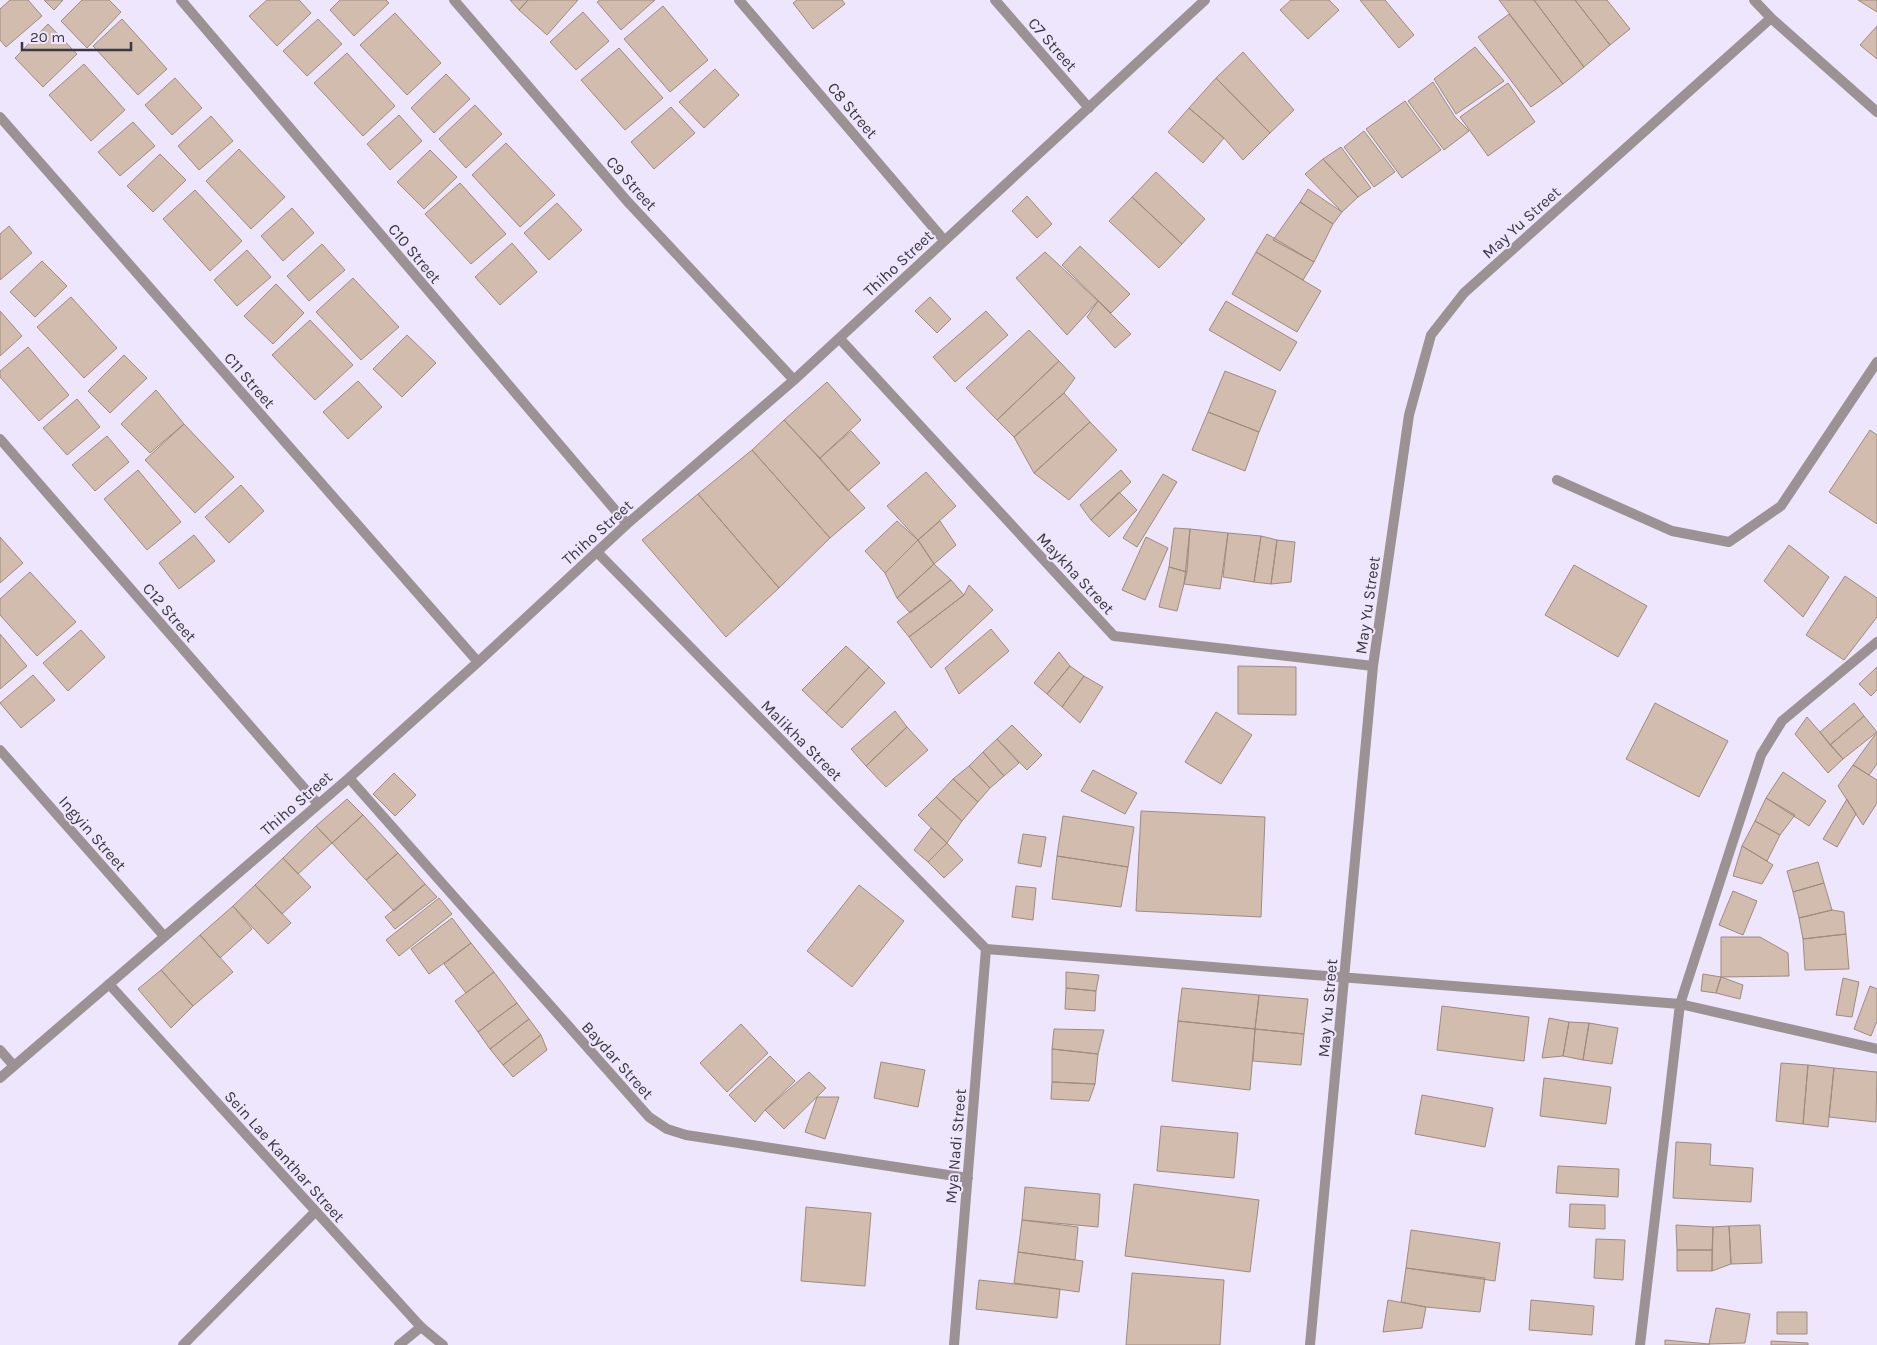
<svg xmlns="http://www.w3.org/2000/svg" width="1877" height="1345" font-family="Karla,sans-serif">
	<style>
		.building { fill: #d1bcae; stroke: #9f8b7e }
		.lines { fill: none; stroke-linecap: round; stroke-linejoin: round }
		.service { stroke: #9c9193; stroke-width: 10 }
		.minor { stroke: #9c9193; stroke-width: 10 }
		.labels { text-anchor: middle; stroke-width: 4; stroke-linejoin: round; paint-order: stroke }
		.street-label { font-size: 16px; fill: #3b3841; stroke: #ede6fc }
	</style>
	<rect width="100%" height="100%" fill="#ede6fc"/>
	<path class="building" d="M 10,0 L 28,0 L 42,16 L 6,47 L 0,40 L 0,9 Z
		M 44,0 L 63,0 L 54,10 Z
		M 82,0 L 109,0 L 121,12 L 87,48 L 61,21 Z
		M 267,0 L 299,0 L 311,13 L 277,46 L 249,16 Z
		M 340,0 L 386,0 L 389,3 L 354,36 L 330,10 Z
		M 510,0 L 528,0 L 519,10 Z
		M 528,0 L 578,0 L 547,35 L 519,10 Z
		M 600,0 L 655,0 L 621,30 L 597,2 Z
		M 797,0 L 842,0 L 845,4 L 813,29 L 793,3 Z
		M 1291,0 L 1329,0 L 1339,10 L 1308,39 L 1280,10 Z
		M 1360,0 L 1385,0 L 1414,35 L 1399,48 Z
		M 1499,0 L 1534,0 L 1584,67 L 1563,84 Z
		M 1534,0 L 1575,0 L 1610,45 L 1584,67 Z
		M 1575,0 L 1607,0 L 1630,29 L 1610,45 Z
		M 1858,0 L 1877,0 L 1877,12 Z
		M 663,6 L 708,60 L 670,92 L 624,39 Z
		M 583,12 L 609,41 L 576,70 L 550,42 Z
		M 395,13 L 441,63 L 407,95 L 360,45 Z
		M 1509,14 L 1563,84 L 1531,107 L 1478,37 Z
		M 122,19 L 167,69 L 138,95 L 93,46 Z
		M 318,19 L 342,44 L 307,76 L 283,51 Z
		M 48,24 L 77,54 L 43,87 L 15,58 Z
		M 1877,26 L 1877,59 L 1860,45 Z
		M 1475,47 L 1504,81 L 1456,114 L 1434,79 Z
		M 619,48 L 663,98 L 625,130 L 581,80 Z
		M 1243,52 L 1294,110 L 1270,133 L 1216,78 Z
		M 347,53 L 395,106 L 363,136 L 314,83 Z
		M 84,64 L 125,110 L 91,141 L 49,95 Z
		M 715,69 L 739,95 L 704,128 L 679,102 Z
		M 446,74 L 470,99 L 434,133 L 411,108 Z
		M 175,78 L 202,108 L 172,135 L 145,105 Z
		M 1216,78 L 1270,133 L 1243,160 L 1224,138 L 1189,108 Z
		M 1433,82 L 1455,117 L 1469,131 L 1444,150 L 1408,101 Z
		M 1508,83 L 1535,122 L 1488,156 L 1460,117 Z
		M 1405,101 L 1441,150 L 1402,178 L 1366,129 Z
		M 475,105 L 502,134 L 466,168 L 439,139 Z
		M 671,107 L 695,133 L 654,169 L 631,142 Z
		M 1189,108 L 1224,138 L 1203,163 L 1168,132 Z
		M 399,115 L 422,141 L 390,170 L 367,144 Z
		M 211,116 L 233,141 L 199,170 L 178,146 Z
		M 133,122 L 155,146 L 120,176 L 98,152 Z
		M 1364,131 L 1395,172 L 1374,187 L 1344,147 Z
		M 506,143 L 555,195 L 520,227 L 472,175 Z
		M 1341,147 L 1371,188 L 1358,197 L 1323,159 Z
		M 239,149 L 285,197 L 251,229 L 206,181 Z
		M 430,150 L 457,177 L 424,209 L 397,182 Z
		M 160,154 L 186,180 L 153,212 L 127,186 Z
		M 1323,159 L 1358,197 L 1342,212 L 1305,174 Z
		M 1156,172 L 1205,219 L 1182,244 L 1132,197 Z
		M 460,183 L 506,234 L 471,264 L 425,214 Z
		M 1308,189 L 1342,212 L 1333,224 L 1300,202 Z
		M 195,190 L 242,241 L 210,271 L 163,219 Z
		M 1027,196 L 1052,224 L 1037,238 L 1012,211 Z
		M 1132,197 L 1182,244 L 1159,268 L 1109,221 Z
		M 1300,202 L 1333,224 L 1314,262 L 1273,240 Z
		M 557,203 L 582,230 L 549,260 L 524,233 Z
		M 292,208 L 314,233 L 283,261 L 261,236 Z
		M 9,226 L 32,253 L 0,280 L 0,234 Z
		M 1267,234 L 1314,262 L 1303,280 L 1256,252 Z
		M 512,243 L 537,272 L 500,305 L 475,277 Z
		M 322,244 L 345,270 L 309,301 L 287,276 Z
		M 1080,246 L 1130,294 L 1111,313 L 1062,265 Z
		M 247,250 L 271,277 L 237,306 L 214,280 Z
		M 1045,252 L 1098,301 L 1067,335 L 1016,278 Z
		M 1256,252 L 1321,291 L 1297,332 L 1232,294 Z
		M 42,261 L 67,286 L 35,317 L 10,292 Z
		M 353,278 L 399,327 L 361,360 L 316,312 Z
		M 276,284 L 304,313 L 273,344 L 244,316 Z
		M 71,297 L 117,348 L 84,378 L 37,327 Z
		M 930,297 L 951,319 L 937,333 L 915,311 Z
		M 1098,301 L 1131,334 L 1115,348 L 1087,317 Z
		M 1226,301 L 1297,342 L 1280,371 L 1209,330 Z
		M 0,311 L 22,336 L 0,356 Z
		M 986,311 L 1008,335 L 955,382 L 933,357 Z
		M 310,320 L 353,365 L 315,400 L 272,355 Z
		M 1029,330 L 1059,361 L 997,420 L 966,388 Z
		M 407,335 L 436,363 L 402,397 L 373,369 Z
		M 28,347 L 69,395 L 39,421 L 0,377 L 0,371 Z
		M 124,355 L 147,378 L 110,413 L 88,391 Z
		M 1059,361 L 1075,378 L 1064,393 L 1014,437 L 997,420 Z
		M 1225,371 L 1276,391 L 1259,432 L 1208,412 Z
		M 358,381 L 382,407 L 348,439 L 323,412 Z
		M 827,382 L 861,420 L 820,458 L 784,420 Z
		M 156,390 L 184,424 L 150,453 L 121,424 Z
		M 1064,393 L 1090,422 L 1034,473 L 1014,437 Z
		M 77,399 L 100,427 L 67,455 L 43,428 Z
		M 1208,412 L 1259,432 L 1245,471 L 1192,450 Z
		M 784,420 L 865,508 L 830,538 L 752,450 Z
		M 1090,422 L 1117,450 L 1069,500 L 1034,473 Z
		M 184,424 L 234,477 L 195,513 L 145,460 Z
		M 1870,430 L 1877,435 L 1877,524 L 1829,492 Z
		M 851,431 L 880,463 L 848,491 L 820,458 Z
		M 107,436 L 129,462 L 95,491 L 72,465 Z
		M 752,450 L 830,538 L 779,588 L 698,494 Z
		M 138,470 L 181,522 L 147,550 L 104,499 Z
		M 1121,470 L 1131,482 L 1091,520 L 1080,505 Z
		M 926,472 L 956,506 L 918,540 L 887,506 Z
		M 1163,474 L 1177,482 L 1137,547 L 1123,538 Z
		M 241,485 L 264,511 L 229,543 L 205,517 Z
		M 1119,492 L 1137,510 L 1109,537 L 1091,520 Z
		M 698,494 L 779,588 L 726,637 L 642,540 Z
		M 897,521 L 918,540 L 885,573 L 865,551 Z
		M 940,521 L 956,545 L 934,564 L 918,540 Z
		M 1174,528 L 1190,529 L 1187,572 L 1169,567 Z
		M 1190,529 L 1228,533 L 1220,589 L 1184,584 Z
		M 1228,533 L 1261,536 L 1254,582 L 1223,577 Z
		M 194,535 L 215,561 L 179,589 L 159,563 Z
		M 1261,536 L 1277,540 L 1271,584 L 1254,582 Z
		M 0,537 L 23,563 L 0,583 Z
		M 1146,537 L 1168,548 L 1145,600 L 1122,590 Z
		M 918,540 L 934,564 L 897,598 L 885,573 Z
		M 1277,540 L 1295,542 L 1291,582 L 1271,584 Z
		M 1789,545 L 1829,577 L 1803,617 L 1764,581 Z
		M 934,564 L 951,580 L 910,613 L 897,598 Z
		M 1574,565 L 1647,606 L 1618,657 L 1545,615 Z
		M 1169,567 L 1187,572 L 1177,611 L 1159,607 Z
		M 30,572 L 76,622 L 37,656 L 0,615 L 0,599 Z
		M 1845,576 L 1877,598 L 1877,617 L 1844,660 L 1806,635 Z
		M 951,580 L 964,595 L 909,637 L 897,622 Z
		M 969,585 L 993,610 L 931,668 L 909,637 L 964,595 Z
		M 991,629 L 1009,651 L 959,694 L 945,668 Z
		M 81,630 L 105,657 L 68,691 L 43,663 Z
		M 0,634 L 27,666 L 0,689 Z
		M 846,646 L 869,667 L 826,713 L 802,690 Z
		M 1059,652 L 1070,666 L 1047,694 L 1034,683 Z
		M 1070,666 L 1084,676 L 1062,707 L 1047,694 Z
		M 1238,666 L 1296,667 L 1296,715 L 1238,714 Z
		M 869,667 L 885,683 L 842,728 L 826,713 Z
		M 1877,667 L 1877,690 L 1871,696 L 1859,684 Z
		M 33,675 L 55,700 L 21,728 L 0,703 Z
		M 1084,676 L 1103,687 L 1080,723 L 1062,707 Z
		M 1655,703 L 1728,741 L 1699,797 L 1626,759 Z
		M 1854,703 L 1864,716 L 1830,745 L 1820,732 Z
		M 895,711 L 907,727 L 866,766 L 851,749 Z
		M 1216,712 L 1252,735 L 1221,784 L 1185,762 Z
		M 1864,716 L 1877,732 L 1843,759 L 1830,745 Z
		M 1807,717 L 1843,759 L 1828,773 L 1795,734 Z
		M 1012,725 L 1042,755 L 1027,770 L 997,739 Z
		M 907,727 L 928,750 L 886,787 L 866,766 Z
		M 1877,732 L 1877,764 L 1869,775 L 1853,765 Z
		M 997,739 L 1019,763 L 1004,776 L 983,752 Z
		M 983,752 L 1004,776 L 990,788 L 969,766 Z
		M 1853,765 L 1877,780 L 1877,803 L 1863,825 L 1838,786 Z
		M 969,766 L 990,788 L 978,802 L 953,779 Z
		M 1093,770 L 1137,793 L 1125,814 L 1081,791 Z
		M 1783,772 L 1826,801 L 1809,826 L 1766,798 Z
		M 394,773 L 416,795 L 395,816 L 373,794 Z
		M 953,779 L 978,802 L 962,821 L 936,797 Z
		M 936,797 L 962,821 L 947,843 L 918,815 Z
		M 1766,798 L 1795,815 L 1780,835 L 1755,821 Z
		M 347,799 L 363,815 L 332,843 L 316,826 Z
		M 1847,799 L 1856,814 L 1837,847 L 1823,839 Z
		M 1141,811 L 1265,817 L 1261,917 L 1136,911 Z
		M 363,815 L 398,853 L 366,880 L 332,843 Z
		M 1063,816 L 1134,827 L 1128,867 L 1057,856 Z
		M 1755,821 L 1780,835 L 1767,861 L 1742,846 Z
		M 316,826 L 332,843 L 298,874 L 283,858 Z
		M 931,828 L 947,843 L 928,862 L 914,850 Z
		M 1023,834 L 1046,837 L 1041,867 L 1018,863 Z
		M 947,843 L 963,860 L 944,878 L 928,862 Z
		M 1742,846 L 1773,865 L 1762,884 L 1733,876 Z
		M 398,853 L 425,884 L 394,911 L 366,880 Z
		M 1057,856 L 1128,867 L 1121,907 L 1052,899 Z
		M 283,858 L 311,887 L 282,914 L 255,885 Z
		M 1818,862 L 1824,883 L 1793,892 L 1787,871 Z
		M 1824,883 L 1832,910 L 1799,918 L 1793,892 Z
		M 425,884 L 437,897 L 395,929 L 385,917 Z
		M 255,885 L 291,923 L 268,944 L 233,906 Z
		M 859,885 L 904,921 L 852,987 L 807,951 Z
		M 1016,886 L 1036,888 L 1033,920 L 1012,917 Z
		M 1733,891 L 1757,901 L 1743,935 L 1719,925 Z
		M 439,898 L 452,914 L 399,956 L 386,940 Z
		M 233,906 L 252,929 L 220,958 L 200,935 Z
		M 1832,910 L 1844,912 L 1846,934 L 1803,939 L 1799,918 Z
		M 452,918 L 471,943 L 429,974 L 411,949 Z
		M 1846,934 L 1849,969 L 1805,970 L 1803,939 Z
		M 200,935 L 233,972 L 193,1006 L 161,970 Z
		M 1721,937 L 1760,937 L 1788,953 L 1789,976 L 1721,977 Z
		M 471,943 L 494,972 L 466,993 L 444,964 Z
		M 161,970 L 193,1006 L 171,1028 L 138,989 Z
		M 494,972 L 517,1003 L 478,1032 L 455,1001 Z
		M 1066,972 L 1099,975 L 1096,991 L 1066,988 Z
		M 1703,974 L 1721,977 L 1716,993 L 1701,991 Z
		M 1721,977 L 1743,985 L 1740,999 L 1716,993 Z
		M 1843,978 L 1859,982 L 1852,1017 L 1836,1015 Z
		M 1870,986 L 1877,989 L 1877,1021 L 1871,1036 L 1854,1029 Z
		M 1066,988 L 1096,991 L 1095,1011 L 1065,1009 Z
		M 1182,988 L 1259,995 L 1255,1029 L 1178,1021 Z
		M 1259,995 L 1308,999 L 1304,1034 L 1255,1029 Z
		M 517,1003 L 529,1019 L 490,1049 L 478,1032 Z
		M 1442,1006 L 1529,1017 L 1524,1061 L 1437,1050 Z
		M 1549,1018 L 1569,1022 L 1563,1056 L 1542,1058 Z
		M 529,1019 L 541,1035 L 503,1065 L 490,1049 Z
		M 1178,1021 L 1255,1029 L 1250,1090 L 1172,1081 Z
		M 1569,1022 L 1589,1023 L 1583,1060 L 1563,1056 Z
		M 1589,1023 L 1618,1028 L 1612,1064 L 1583,1060 Z
		M 741,1024 L 768,1053 L 727,1092 L 700,1063 Z
		M 1054,1029 L 1104,1030 L 1098,1054 L 1052,1049 Z
		M 1255,1029 L 1304,1034 L 1301,1065 L 1253,1061 Z
		M 541,1035 L 547,1050 L 513,1077 L 503,1065 Z
		M 1052,1049 L 1098,1054 L 1095,1084 L 1052,1082 Z
		M 770,1056 L 795,1081 L 765,1110 L 755,1122 L 729,1095 Z
		M 881,1062 L 925,1070 L 918,1107 L 874,1098 Z
		M 1781,1063 L 1808,1065 L 1803,1124 L 1776,1121 Z
		M 1808,1065 L 1834,1068 L 1828,1127 L 1803,1124 Z
		M 1834,1068 L 1877,1072 L 1876,1122 L 1829,1117 Z
		M 809,1072 L 826,1088 L 784,1129 L 765,1110 Z
		M 1544,1078 L 1611,1087 L 1606,1124 L 1540,1116 Z
		M 1052,1082 L 1095,1084 L 1089,1101 L 1051,1099 Z
		M 1422,1095 L 1493,1108 L 1485,1147 L 1415,1134 Z
		M 817,1097 L 839,1097 L 825,1139 L 805,1132 Z
		M 1161,1126 L 1238,1133 L 1234,1178 L 1157,1171 Z
		M 1676,1142 L 1711,1144 L 1710,1165 L 1753,1168 L 1751,1202 L 1673,1198 Z
		M 1558,1166 L 1619,1169 L 1618,1197 L 1556,1193 Z
		M 1134,1184 L 1259,1200 L 1250,1272 L 1125,1256 Z
		M 1025,1187 L 1100,1194 L 1098,1227 L 1022,1220 Z
		M 1570,1204 L 1605,1205 L 1605,1229 L 1569,1227 Z
		M 806,1207 L 871,1213 L 865,1286 L 801,1281 Z
		M 1022,1220 L 1078,1227 L 1075,1260 L 1018,1252 Z
		M 1676,1225 L 1713,1227 L 1712,1250 L 1677,1250 Z
		M 1760,1225 L 1762,1263 L 1731,1264 L 1729,1226 Z
		M 1729,1226 L 1731,1264 L 1712,1271 L 1713,1227 Z
		M 1411,1230 L 1500,1243 L 1495,1281 L 1406,1268 Z
		M 1596,1239 L 1625,1240 L 1623,1280 L 1594,1278 Z
		M 1677,1250 L 1712,1250 L 1712,1271 L 1677,1271 Z
		M 1018,1252 L 1083,1261 L 1079,1292 L 1014,1283 Z
		M 1406,1268 L 1485,1278 L 1480,1312 L 1426,1307 L 1401,1302 Z
		M 1132,1273 L 1224,1280 L 1220,1345 L 1126,1345 Z
		M 979,1280 L 1060,1289 L 1057,1318 L 976,1309 Z
		M 1388,1300 L 1426,1307 L 1422,1328 L 1383,1332 Z
		M 1531,1300 L 1594,1306 L 1592,1335 L 1529,1330 Z
		M 1716,1308 L 1750,1314 L 1745,1343 L 1709,1344 Z
		M 1777,1312 L 1807,1312 L 1807,1334 L 1777,1334 Z
		M 1665,1340 L 1709,1344 L 1709,1345 L 1665,1345 Z
		M 1771,1341 L 1808,1343 L 1808,1345 L 1771,1345 Z"/>
	<g class="lines">
		<path class="service" d="M 399,1345 L 421,1327"/>
		<path class="minor" d="M 181,0 L 627,524
			M 454,0 L 627,201 L 794,380
			M 739,0 L 944,240
			M 995,0 L 1089,108
			M 1754,0 L 1771,18 L 1877,112
			M 0,117 L 478,662
			M 840,339 L 1114,636 L 1373,666
			M 0,439 L 318,804
			M 1557,480 L 1672,531 L 1729,542 L 1781,506 L 1877,362
			M 597,552 L 986,949
			M 0,750 L 164,936
			M 349,778 L 649,1117 L 667,1129 L 686,1135 L 968,1178
			M 986,949 L 1680,1004 L 1877,1049
			M 109,984 L 421,1327 L 443,1345
			M 0,1050 L 14,1066
			M 0,1078 L 349,778 L 478,662 L 627,524 L 794,380 L 1205,0
			M 183,1345 L 315,1212
			M 954,1345 L 986,949
			M 1310,1345 L 1373,666 L 1409,415 L 1431,335 L 1464,293 L 1771,18
			M 1640,1345 L 1680,1004 L 1761,755 L 1782,721 L 1877,642"/>
	</g>
	<g class="labels">
		<g class="street-label">
			<text transform="translate(1053 44) rotate(49)" y="6">C7 Street</text>
			<text transform="translate(853 110) rotate(50)" y="6">C8 Street</text>
			<text transform="translate(632 183) rotate(48)" y="6">C9 Street</text>
			<text transform="translate(1521 222) rotate(-42)" y="6">May Yu Street</text>
			<text transform="translate(415 253) rotate(50)" y="6">C10 Street</text>
			<text transform="translate(898 263) rotate(-43)" y="6">Thiho Street</text>
			<text transform="translate(250 380) rotate(49)" y="6">C11 Street</text>
			<text transform="translate(597 532) rotate(-42)" y="6">Thiho Street</text>
			<text transform="translate(1076 573) rotate(47)" y="6">Maykha Street</text>
			<text transform="translate(1367 605) rotate(-82)" y="6">May Yu Street</text>
			<text transform="translate(170 612) rotate(49)" y="6">C12 Street</text>
			<text transform="translate(802 740) rotate(45)" y="6">Malikha Street</text>
			<text transform="translate(296 803) rotate(-41)" y="6">Thiho Street</text>
			<text transform="translate(93 833) rotate(49)" y="6">Ingyin Street</text>
			<text transform="translate(1327 1008) rotate(-85)" y="6">May Yu Street</text>
			<text transform="translate(618 1060) rotate(48)" y="6">Baydar Street</text>
			<text transform="translate(955 1146) rotate(-85)" y="6">Mya Nadi Street</text>
			<text transform="translate(285 1156) rotate(48)" y="6">Sein Lae Kanthar Street</text>
		</g>
	</g>
	<path d="M22 42v8h109v-8" fill="none" stroke="#3b3841" stroke-width="2.5"/>
	<text x="30" y="42" font-size="15" fill="#3b3841" stroke="#ede6fc" stroke-width="4" paint-order="stroke">20 m</text>
</svg>
